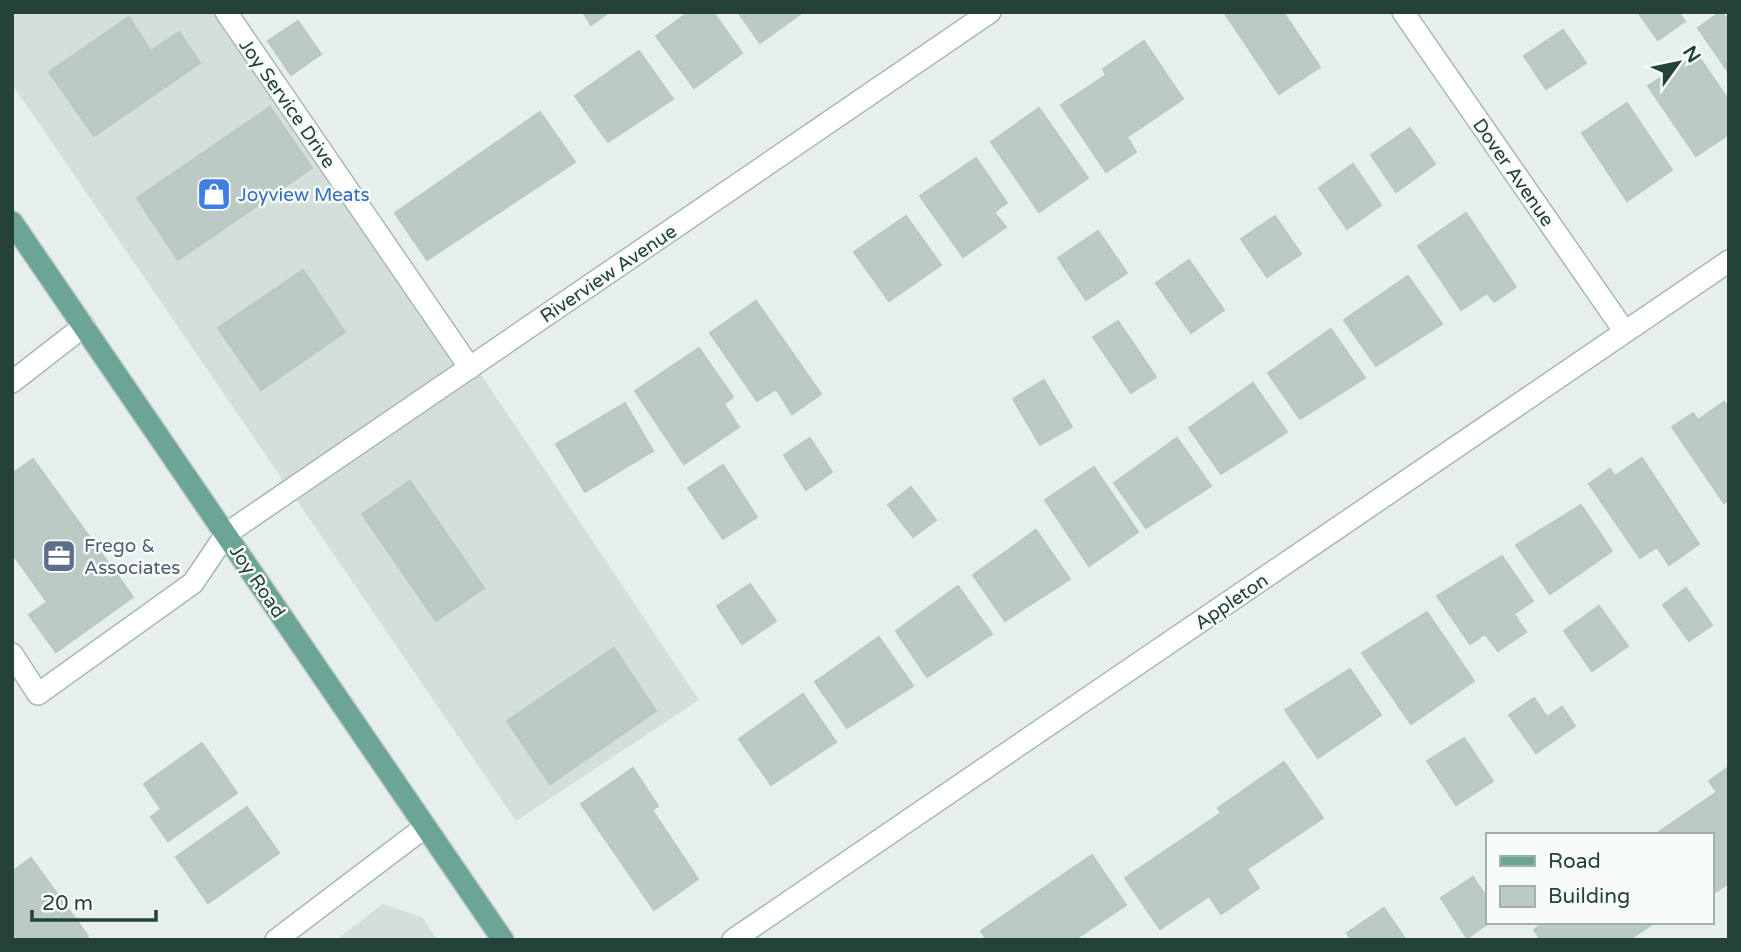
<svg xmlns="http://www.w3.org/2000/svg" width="1741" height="952" font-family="'Varela Round',sans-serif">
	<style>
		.built { fill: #d4dfda }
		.building { fill: #bbcac4; stroke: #b8c9c2; stroke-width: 2 }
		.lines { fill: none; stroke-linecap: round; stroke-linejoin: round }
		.minor-casing { stroke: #a8b8b2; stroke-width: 24 }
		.major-casing { stroke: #c2cac8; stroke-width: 24 }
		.minor { stroke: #fff; stroke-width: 21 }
		.major { stroke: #6aa596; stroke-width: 21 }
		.labels { text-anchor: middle; stroke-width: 5; stroke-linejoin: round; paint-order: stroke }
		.street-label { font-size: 19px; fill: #24423a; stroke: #f7fbf9 }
		.shop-label { font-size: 19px; fill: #366cbe; stroke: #f7fbf9; text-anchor: start }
		.service-label { font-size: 19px; fill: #4e5e75; stroke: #f7fbf9; text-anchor: start }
	</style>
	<rect width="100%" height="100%" fill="#e6efeb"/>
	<path class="built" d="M 12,12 L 238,12 L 699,700 L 516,821 L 12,84 Z
		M 383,904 L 422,917 L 437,940 L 336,940 Z"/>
	<path class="building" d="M 583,12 L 609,12 L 591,25 Z
		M 689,12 L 713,12 L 742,53 L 694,88 L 656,36 Z
		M 738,12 L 803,12 L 760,43 Z
		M 1224,12 L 1283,12 L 1320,67 L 1279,94 Z
		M 1638,12 L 1678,12 L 1685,21 L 1658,40 Z
		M 1720,12 L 1729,20 L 1729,73 L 1698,28 Z
		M 129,17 L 151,51 L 179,32 L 200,63 L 94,136 L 49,72 Z
		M 298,21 L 321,54 L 291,75 L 268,41 Z
		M 1563,30 L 1586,63 L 1546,89 L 1524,56 Z
		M 1144,41 L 1183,99 L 1127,137 L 1136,152 L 1106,172 L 1061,105 L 1106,75 L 1103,69 Z
		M 639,51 L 673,99 L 608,142 L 575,96 Z
		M 1697,54 L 1729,101 L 1729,134 L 1696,156 L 1648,86 Z
		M 1627,103 L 1672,170 L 1627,201 L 1582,133 Z
		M 270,107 L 312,168 L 178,260 L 137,198 Z
		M 1039,108 L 1088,178 L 1039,212 L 991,142 Z
		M 540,112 L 575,162 L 427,260 L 395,213 Z
		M 1410,128 L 1435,164 L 1396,192 L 1371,155 Z
		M 976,158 L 1007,203 L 994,212 L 1006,227 L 963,257 L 920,196 Z
		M 1353,164 L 1381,205 L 1347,229 L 1319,188 Z
		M 1466,213 L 1516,287 L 1494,302 L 1487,293 L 1461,310 L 1418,246 Z
		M 906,216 L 941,265 L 889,301 L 854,252 Z
		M 1275,216 L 1301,254 L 1267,277 L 1241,239 Z
		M 1098,231 L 1127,273 L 1086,300 L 1058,258 Z
		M 1189,260 L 1224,310 L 1191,333 L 1156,283 Z
		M 303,270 L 345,332 L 261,390 L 218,328 Z
		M 1408,276 L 1442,324 L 1376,366 L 1344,320 Z
		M 756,301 L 821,394 L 792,414 L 776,389 L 757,401 L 710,333 Z
		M 1118,321 L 1156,377 L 1131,393 L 1093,337 Z
		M 1331,329 L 1365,378 L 1300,419 L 1268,373 Z
		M 699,348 L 733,397 L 724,404 L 739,427 L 684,464 L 635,391 Z
		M 1044,380 L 1072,427 L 1040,445 L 1013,399 Z
		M 1253,383 L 1287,432 L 1221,474 L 1189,428 Z
		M 1724,402 L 1729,409 L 1729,500 L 1724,503 L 1672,427 L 1693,413 L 1698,420 Z
		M 625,403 L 653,451 L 585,492 L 556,444 Z
		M 810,438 L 832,472 L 806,490 L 784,455 Z
		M 1177,438 L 1211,486 L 1146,528 L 1114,483 Z
		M 1642,458 L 1699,544 L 1669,565 L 1657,547 L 1640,558 L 1589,484 L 1610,469 L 1615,476 Z
		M 33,459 L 133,597 L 56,652 L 29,615 L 47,602 L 12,553 L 12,474 Z
		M 723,465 L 757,517 L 723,539 L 688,488 Z
		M 1094,467 L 1138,532 L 1089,566 L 1045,500 Z
		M 410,481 L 484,588 L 436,621 L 362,514 Z
		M 911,487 L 936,520 L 913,537 L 888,505 Z
		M 1581,505 L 1612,551 L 1550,594 L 1516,545 Z
		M 1036,530 L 1070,579 L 1005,621 L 973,575 Z
		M 1502,556 L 1533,601 L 1514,614 L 1526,632 L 1498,651 L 1485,634 L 1470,644 L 1437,596 Z
		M 750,584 L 776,621 L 742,644 L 717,606 Z
		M 958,586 L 992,634 L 927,677 L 896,631 Z
		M 1686,588 L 1712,625 L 1689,641 L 1663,605 Z
		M 1599,606 L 1628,646 L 1592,671 L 1564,631 Z
		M 1427,612 L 1474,681 L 1411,724 L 1362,653 Z
		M 879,637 L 913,686 L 847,728 L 815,682 Z
		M 614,648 L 656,711 L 550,784 L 507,721 Z
		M 1350,669 L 1381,715 L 1318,758 L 1285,710 Z
		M 803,694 L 836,742 L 771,785 L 739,739 Z
		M 1534,698 L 1547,717 L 1562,707 L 1575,726 L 1536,753 L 1509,715 Z
		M 1464,738 L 1493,781 L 1456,805 L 1427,761 Z
		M 202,743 L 237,793 L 168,841 L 151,817 L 161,809 L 144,784 Z
		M 1284,762 L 1323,818 L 1247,869 L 1259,888 L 1221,914 L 1209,896 L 1160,929 L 1125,878 L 1221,813 L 1218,808 Z
		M 1729,767 L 1729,883 L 1711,895 L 1711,835 L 1656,834 L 1717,792 L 1709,781 Z
		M 633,768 L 658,806 L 652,810 L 698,879 L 654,910 L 581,804 Z
		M 247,807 L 279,853 L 208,903 L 176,857 Z
		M 1092,855 L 1126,905 L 1074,940 L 987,940 L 981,931 Z
		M 31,858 L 88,936 L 83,940 L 12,940 L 12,872 Z
		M 1473,877 L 1487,898 L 1487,922 L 1490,922 L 1467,938 L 1441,898 Z
		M 1384,908 L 1406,940 L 1351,940 L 1347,933 Z
		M 1544,922 L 1655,922 L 1629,940 L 1541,940 L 1534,930 Z"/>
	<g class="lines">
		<g class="minor-casing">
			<path id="minor" d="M 226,12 L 470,368
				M 1403,12 L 1625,332
				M 12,382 L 84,326
				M 12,654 L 38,694 L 193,583 L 226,534 L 990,12
				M 276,940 L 425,827
				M 733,940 L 1729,261"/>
		</g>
		<g class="major-casing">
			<path id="major" d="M 12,222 L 503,940"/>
		</g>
		<use href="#minor" class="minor"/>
		<use href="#major" class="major"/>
	</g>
	<defs>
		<g id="shop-square" transform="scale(1.75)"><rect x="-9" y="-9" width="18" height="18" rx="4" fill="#3f7fe0" stroke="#f7fbf9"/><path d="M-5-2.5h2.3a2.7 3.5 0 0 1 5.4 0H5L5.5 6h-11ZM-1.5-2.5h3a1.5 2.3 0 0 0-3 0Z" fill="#fff"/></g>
		<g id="office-square" transform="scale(1.75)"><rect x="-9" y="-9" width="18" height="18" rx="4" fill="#5c6f8a" stroke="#f7fbf9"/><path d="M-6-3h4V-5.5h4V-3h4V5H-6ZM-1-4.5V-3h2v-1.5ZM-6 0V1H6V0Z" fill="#fff"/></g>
	</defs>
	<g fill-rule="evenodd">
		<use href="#shop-square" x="214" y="194"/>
		<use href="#office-square" x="59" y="556"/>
	</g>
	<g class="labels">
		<g class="street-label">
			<text transform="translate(288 103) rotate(55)" y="7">Joy Service Drive</text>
			<text transform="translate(1514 172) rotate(55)" y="7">Dover Avenue</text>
			<text transform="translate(608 273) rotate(-34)" y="7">Riverview Avenue</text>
			<text transform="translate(258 581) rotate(56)" y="7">Joy Road</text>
			<text transform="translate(1231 601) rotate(-34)" y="7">Appleton</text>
		</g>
		<g class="shop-label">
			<text x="238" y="201">Joyview Meats</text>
		</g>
		<g class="service-label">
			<text x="84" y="552">Frego &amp;<tspan x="84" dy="22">Associates</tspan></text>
		</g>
	</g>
	<rect width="1741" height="952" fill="none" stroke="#24423a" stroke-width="28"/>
	<rect x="1486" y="833" width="228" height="91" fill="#f7fbf9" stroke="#a3b1ad" stroke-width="2"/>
	<rect x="1500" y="856" width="35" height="10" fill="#6aa596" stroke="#a3b1ad" stroke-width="2"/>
	<text x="1548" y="868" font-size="21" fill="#24423a">Road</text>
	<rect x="1500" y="886" width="35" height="21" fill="#bbcac4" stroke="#a3b1ad" stroke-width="2"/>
	<text x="1548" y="903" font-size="21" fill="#24423a">Building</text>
	<g transform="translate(1678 63) rotate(57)" stroke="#f7fbf9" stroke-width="5" paint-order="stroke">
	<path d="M0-5L12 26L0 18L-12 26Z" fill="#24423a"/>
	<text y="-10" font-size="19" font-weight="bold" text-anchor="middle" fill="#24423a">N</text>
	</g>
	<path d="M32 910v10h124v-10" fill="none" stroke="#24423a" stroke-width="3.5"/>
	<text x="42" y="910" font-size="21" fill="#24423a" stroke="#f7fbf9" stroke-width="5" paint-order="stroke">20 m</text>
</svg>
